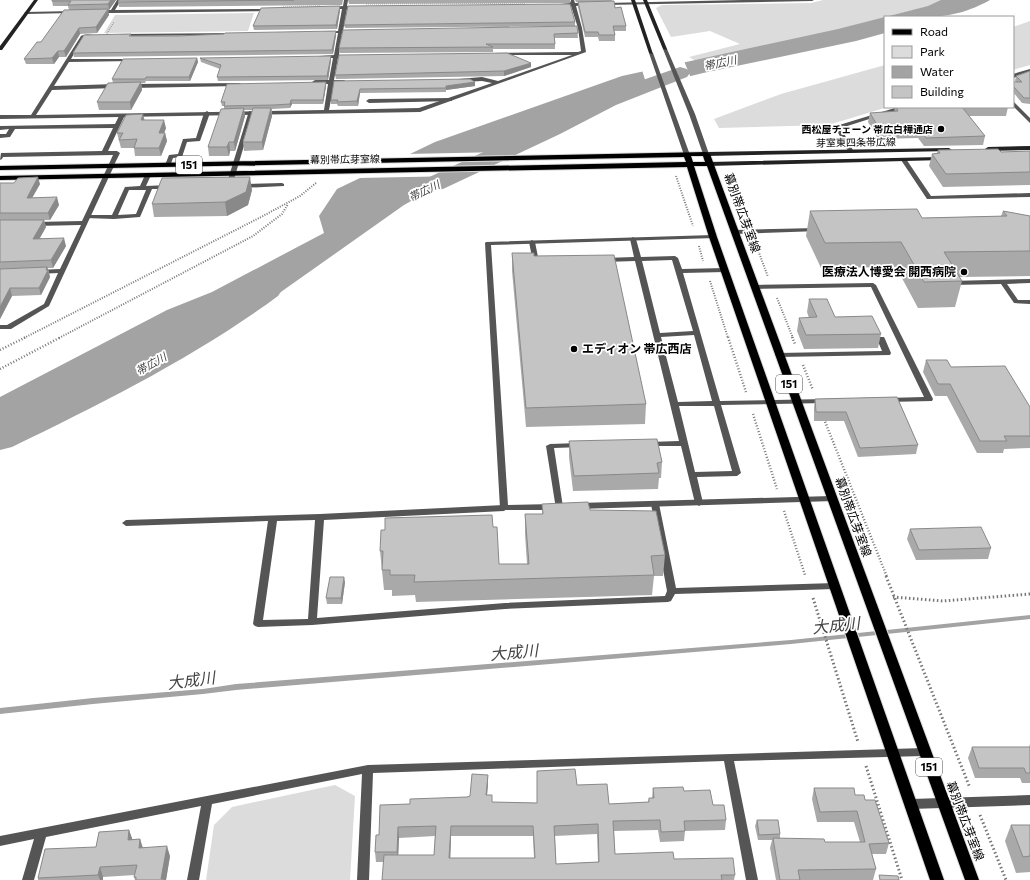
<svg xmlns="http://www.w3.org/2000/svg" width="1030" height="880" font-family="Commissioner,'Noto Sans JP',sans-serif">
	<style>
		.green { fill: #dcdcdc }
		.water { fill: #a3a3a3 }
		.pier { fill: #fff }
		.lines { fill: none; stroke-linecap: round; stroke-linejoin: round }
		.stream { fill: #a3a3a3; fill-rule: evenodd }
		.river { fill: #a3a3a3; fill-rule: evenodd }
		.primary-casing { stroke: #dbdbdb; stroke-width: 2 }
		.path-far3 { stroke: #777; stroke-width: 1.5; stroke-dasharray: 0.5 1.5; stroke-linecap: butt }
		.path-far2 { stroke: #777; stroke-width: 2; stroke-dasharray: 1 1.5; stroke-linecap: butt }
		.path-far1 { stroke: #777; stroke-width: 2.5; stroke-dasharray: 1 2; stroke-linecap: butt }
		.path { stroke: #777; stroke-width: 3; stroke-dasharray: 1.5 2.5; stroke-linecap: butt }
		.lane { fill: #555; fill-rule: evenodd }
		.street { fill: #555; fill-rule: evenodd }
		.secondary { fill: #222; fill-rule: evenodd }
		.primary { fill: #000; fill-rule: evenodd }
		.wall { fill: #a9a9a9; fill-rule: evenodd }
		.shaded-wall { fill: #898989 }
		.building { fill: #c4c4c4; stroke: #898989; fill-rule: evenodd }
		.poi-dot { fill: #000; stroke: #fff; stroke-width: 1.5 }
		.labels { text-anchor: middle; stroke-width: 3.5; stroke-linejoin: round; paint-order: stroke }
		.far-poi-label { font-size: 10px; font-weight: bold; fill: #000; stroke: #fff; text-anchor: end }
		.far-street-label { font-size: 10px; fill: #000; stroke: #fff }
		.far-water-label { font-size: 11px; font-style: italic; fill: #444; stroke: #fff }
		.shield { fill: #fff; stroke: #4c4c4c; stroke-width: 1 }
		.shield-label { font-size: 11px; font-weight: bold; fill: #000 }
		.street-label { font-size: 12px; fill: #000; stroke: #fff }
		.poi-label { font-size: 12px; font-weight: bold; fill: #000; stroke: #fff; text-anchor: end }
		.near-water-label { font-size: 16px; font-style: italic; fill: #444; stroke: #fff }
	</style>
	<rect width="100%" height="100%" fill="#fff"/>
	<path class="green" d="M 823,0 L 954,0 L 885,17 L 885,21 L 701,64 L 689,57 L 740,44 L 710,31 L 671,37 L 656,8 L 662,5 L 811,3 Z
		M 254,13 L 248,31 L 104,33 L 115,15 Z
		M 1030,21 L 1030,65 L 1013,70 L 1013,27 Z
		M 885,65 L 885,107 L 888,107 L 828,125 L 719,128 L 714,119 L 781,94 Z
		M 335,785 L 355,796 L 350,880 L 206,880 L 214,825 L 232,807 Z"/>
	<path class="water" d="M 941,0 L 990,0 C 953,21 925,17 885,17 L 885,33 L 856,41 L 703,73 L 590,101 L 404,205 L 278,294 L 0,429 L 0,397 L 167,310 L 212,292 L 324,233 L 319,216 L 337,189 L 435,142 L 622,76 L 838,29 L 928,6 Z"/>
	<path class="pier" d="M 684,61 L 691,78 L 648,89 L 642,70 Z
		M 503,152 L 461,176 L 357,178 L 407,154 Z"/>
	<g class="lines">
		<path class="stream" d="M 1030,615 L 1030,619 L 791,644 L 236,690 L 203,694 L 93,704 L 0,714 L 0,708 L 93,698 L 203,689 L 236,684 L 791,640 Z"/>
		<path class="river" d="M 680,67 L 687,69 L 690,73 L 687,77 L 616,105 L 560,134 L 443,189 L 434,191 L 425,189 L 422,184 L 425,179 L 544,124 L 600,95 Z
			M 268,282 L 278,284 L 282,290 L 278,296 C 195,357 104,402 12,447 L 0,450 L 0,427 L 93,383 L 161,347 L 227,307 L 258,284 Z"/>
		<g class="primary-casing">
			<path id="primary" d="M 706,152 L 710,154 L 979,880 L 965,880 L 707,166 L 694,166 L 717,237 L 944,880 L 930,880 L 709,237 L 687,167 L 0,180 L 0,176 L 686,162 L 684,157 L 0,170 L 0,166 ZM 691,156 L 703,156 L 705,162 L 693,162 Z"/>
		</g>
		<path class="path-far3" d="M 366,4 L 525,3
			M 283,7 L 320,6
			M 106,35 L 114,22"/>
		<path class="path-far2" d="M 676,176 L 693,226
			M 755,242 L 768,277
			M 699,246 L 703,261
			M 710,281 L 728,338
			M 777,298 L 793,338
			M 24,338 L 263,216 L 300,196 L 316,183
			M 59,338 L 253,236 L 282,214 L 288,204"/>
		<path class="path-far1" d="M 728,337 L 746,392
			M 792,337 L 795,344
			M 0,350 L 26,337
			M 803,365 L 813,390
			M 0,369 L 61,337
			M 753,414 L 777,489
			M 824,419 L 887,577
			M 784,511 L 805,575"/>
		<path class="path" d="M 886,576 L 970,788
			M 893,597 L 943,601 L 1030,594
			M 813,598 L 858,742
			M 866,766 L 902,880
			M 980,815 L 1006,880"/>
		<path class="lane" d="M 450,98 L 452,99 L 452,101 L 369,103 L 366,101 L 369,99 Z
			M 207,111 L 210,113 L 200,141 L 187,142 L 182,157 L 173,158 L 170,166 L 166,166 L 165,165 L 169,155 L 178,154 L 183,139 L 196,138 L 204,113 Z
			M 249,111 L 254,112 L 232,186 L 231,187 L 227,187 L 226,186 Z
			M 120,114 L 125,115 L 108,151 L 117,151 L 120,153 L 113,167 L 108,166 L 113,155 L 3,157 L 2,159 L 0,160 L 1,153 L 102,151 L 113,128 L 15,129 L 10,137 L 0,138 L 0,134 L 6,134 L 9,129 L 0,130 L 0,126 L 115,124 Z
			M 904,158 L 906,159 L 931,196 L 1030,193 L 1030,197 L 927,199 L 901,160 Z
			M 148,173 L 151,175 L 146,186 L 169,185 L 172,187 L 169,189 L 152,189 L 140,217 L 114,219 L 85,218 L 85,216 L 87,215 L 112,215 L 125,187 L 140,186 L 145,175 ZM 129,190 L 146,190 L 136,214 L 118,215 Z
			M 282,183 L 284,184 L 284,186 L 241,188 L 238,186 L 241,184 Z
			M 817,228 L 820,230 L 819,231 L 734,234 L 731,232 L 734,230 Z
			M 633,237 L 636,239 L 641,257 L 675,256 L 678,258 L 682,269 L 725,268 L 728,270 L 725,272 L 683,273 L 720,401 L 826,399 L 830,401 L 826,403 L 721,405 L 741,473 L 737,476 L 697,477 L 703,503 L 699,506 L 695,503 L 681,446 L 649,446 L 645,444 L 649,442 L 679,441 L 635,261 L 605,262 L 602,260 L 605,258 L 634,257 L 630,239 ZM 672,260 L 693,331 L 660,333 L 642,261 ZM 694,335 L 712,401 L 678,402 L 661,337 ZM 679,406 L 714,406 L 732,471 L 695,472 Z
			M 532,240 L 535,242 L 539,262 L 536,264 L 533,262 L 529,242 Z
			M 1030,279 L 1030,283 L 1007,284 L 1018,300 L 1030,300 L 1030,304 L 1014,303 L 1001,284 L 951,285 L 948,283 L 951,281 Z
			M 873,283 L 876,285 L 933,399 L 932,401 L 887,402 L 883,400 L 887,398 L 924,397 L 871,287 L 754,289 L 751,287 L 754,285 Z
			M 878,337 L 884,337 L 885,339 L 891,353 L 890,355 L 779,357 L 775,355 L 779,353 L 882,351 L 877,339 Z
			M 579,443 L 582,443 L 583,445 L 582,447 L 554,448 L 563,507 L 562,509 L 556,509 L 546,446 L 550,444 Z
			M 655,501 L 659,504 L 676,588 L 835,583 L 838,584 L 840,586 L 838,588 L 835,589 L 675,594 L 671,601 L 668,602 L 505,609 L 312,625 L 258,627 L 255,626 L 253,624 L 268,521 L 126,526 L 122,523 L 126,520 L 320,514 L 504,505 L 508,508 L 504,511 L 324,520 L 317,618 L 505,603 L 665,596 L 667,591 L 651,504 ZM 315,520 L 308,619 L 263,620 L 277,521 Z"/>
		<path class="street" d="M 117,0 L 121,0 L 115,10 L 269,9 L 271,10 L 269,11 L 112,13 L 97,13 L 95,12 L 97,11 L 111,10 Z
			M 344,0 L 348,0 L 347,6 L 357,6 L 359,7 L 357,8 L 347,9 L 343,31 L 353,31 L 355,32 L 353,33 L 342,33 L 339,55 L 348,55 L 350,56 L 348,57 L 338,58 L 334,80 L 344,80 L 347,82 L 344,84 L 334,84 L 329,110 L 419,108 L 492,83 L 482,81 L 461,82 L 458,80 L 459,79 L 482,77 L 498,81 L 572,55 L 496,55 L 496,53 L 578,52 L 581,51 L 578,28 L 571,6 L 561,6 L 559,5 L 561,4 L 570,3 L 571,0 L 574,0 L 575,3 L 587,3 L 589,4 L 587,5 L 576,6 L 582,28 L 586,52 L 420,112 L 0,119 L 0,115 L 31,115 L 81,36 C 84,34 92,34 95,36 L 93,37 L 84,37 L 71,59 L 132,59 L 134,60 L 132,61 L 69,62 L 54,86 L 116,84 L 119,86 L 116,88 L 52,90 L 36,115 L 324,110 L 328,84 L 315,84 L 312,82 L 315,80 L 329,80 L 333,58 L 320,58 L 318,57 L 320,56 L 334,55 L 338,33 L 327,33 L 325,32 L 327,31 L 338,31 L 342,9 L 329,9 L 327,8 L 329,7 L 343,6 Z
			M 743,0 L 814,0 L 812,1 L 605,5 L 603,4 L 605,3 Z
			M 74,11 L 74,13 L 72,13 L 26,14 L 24,13 L 26,12 Z
			M 237,33 L 237,35 L 235,35 L 121,36 L 119,35 L 121,34 Z
			M 663,48 L 667,49 L 695,114 L 709,154 L 708,155 L 703,154 L 689,114 L 663,49 Z
			M 649,52 L 653,53 L 690,155 L 689,156 L 684,155 L 649,53 Z
			M 1030,69 L 1030,73 L 1013,78 L 1013,74 Z
			M 240,83 L 241,84 L 238,86 L 131,88 L 128,86 L 131,84 Z
			M 1013,101 L 1030,118 L 1030,123 L 1013,106 Z
			M 898,107 L 907,107 L 841,128 L 854,152 L 849,153 L 835,127 L 836,126 Z
			M 111,164 L 114,166 L 49,306 L 11,329 L 0,329 L 0,325 L 7,325 L 44,304 L 58,273 L 38,274 L 35,272 L 38,270 L 60,269 L 81,225 L 35,226 L 32,224 L 35,222 L 82,221 L 108,166 Z
			M 713,235 L 716,237 L 715,238 L 491,245 L 508,505 L 553,504 L 557,507 L 553,510 L 501,510 L 500,508 L 485,243 L 486,242 Z
			M 831,496 L 835,499 L 834,501 L 578,509 L 574,506 L 578,503 Z
			M 924,748 L 928,749 L 929,752 L 928,755 L 924,756 L 734,761 L 758,880 L 746,880 L 724,761 L 373,773 L 369,880 L 357,880 L 362,774 L 212,804 L 199,880 L 187,880 L 201,806 L 46,837 L 34,880 L 22,880 L 34,839 L 0,846 L 0,836 L 368,765 Z
			M 1030,795 L 1030,805 L 911,809 L 907,807 L 906,804 L 907,801 L 911,799 Z"/>
		<path class="secondary" d="M 34,0 L 38,0 L 2,50 L 0,50 L 0,46 Z
			M 631,0 L 635,0 L 653,54 L 649,53 Z
			M 643,0 L 647,0 L 667,49 L 667,50 L 663,49 Z
			M 1030,146 L 1030,150 L 988,151 L 985,149 L 988,147 Z
			M 949,148 L 952,150 L 951,151 L 706,156 L 703,154 L 706,152 Z
			M 941,157 L 943,158 L 943,160 L 709,166 L 706,164 L 709,162 Z"/>
		<use href="#primary" class="primary"/>
	</g>
	<path class="wall" d="M 116,0 L 109,10 L 108,10 L 109,15 L 97,33 L 80,34 L 66,57 L 59,57 L 54,64 L 26,64 L 24,59 L 41,42 L 69,10 L 68,6 L 53,6 L 52,1 Z
		M 119,0 L 343,0 L 342,5 L 119,7 L 118,2 Z
		M 348,0 L 570,0 L 570,3 L 349,4 Z
		M 575,0 L 612,0 L 615,8 L 626,26 L 626,31 L 614,31 L 615,35 L 615,41 L 599,41 L 598,37 L 585,37 L 578,7 L 578,2 L 576,2 Z
		M 340,10 L 337,29 L 254,30 L 253,26 Z
		M 575,22 L 575,26 L 345,28 L 344,25 Z
		M 577,26 L 578,38 L 555,38 L 555,49 L 493,49 L 493,52 L 340,53 L 339,48 Z
		M 131,34 L 131,36 L 336,35 L 333,54 L 74,57 L 73,53 Z
		M 197,58 L 198,62 L 190,81 L 146,81 L 145,83 L 141,83 L 142,90 L 131,110 L 99,110 L 97,102 L 113,83 L 112,79 Z
		M 200,58 L 331,60 L 328,80 L 218,81 L 217,77 L 220,69 L 201,62 Z
		M 531,67 L 504,76 L 336,79 L 335,75 Z
		M 1030,71 L 1030,104 L 1022,103 L 1013,92 L 1013,82 L 1016,82 L 1015,81 L 1016,76 Z
		M 334,81 L 475,82 L 475,86 L 446,90 L 446,92 L 360,93 L 358,106 L 338,106 L 337,104 L 331,104 L 331,100 Z
		M 326,82 L 326,86 L 323,104 L 292,104 L 290,108 L 272,109 L 272,116 L 263,150 L 244,151 L 243,142 L 253,110 L 244,110 L 245,116 L 235,151 L 230,151 L 229,156 L 209,156 L 208,147 L 224,108 L 224,106 L 222,106 L 221,102 Z
		M 895,107 L 1008,107 L 1006,116 L 969,116 L 985,136 L 983,145 L 924,146 L 918,138 L 878,139 L 868,122 L 870,113 L 894,112 Z
		M 145,120 L 166,128 L 164,133 L 165,133 L 167,141 L 161,156 L 135,156 L 134,148 L 121,148 L 117,133 Z
		M 938,150 L 1001,152 L 1030,151 L 1030,185 L 943,187 L 929,166 L 932,154 L 937,153 Z
		M 0,183 L 40,184 L 32,198 L 59,205 L 50,220 L 44,220 L 46,227 L 40,238 L 66,246 L 53,268 L 48,268 L 50,277 L 41,295 L 12,296 L 0,319 Z
		M 252,190 L 248,205 L 227,216 L 154,217 L 152,204 Z
		M 810,211 L 922,218 L 1001,216 L 1003,211 L 1030,216 L 1030,276 L 959,277 L 962,281 L 955,307 L 918,308 L 896,267 L 821,268 L 806,236 Z
		M 512,253 L 534,256 L 646,404 L 645,424 L 526,427 L 512,271 Z
		M 809,299 L 835,317 L 881,334 L 878,348 L 804,349 L 797,331 L 799,318 L 809,318 L 807,312 Z
		M 926,360 L 951,367 L 1030,407 L 1030,448 L 1004,449 L 1003,453 L 977,453 L 947,396 L 935,396 L 923,372 Z
		M 897,397 L 918,445 L 916,454 L 858,457 L 844,421 L 814,421 L 814,408 L 815,399 Z
		M 569,441 L 662,462 L 661,478 L 659,478 L 658,489 L 573,491 L 569,457 Z
		M 542,504 L 590,510 L 665,555 L 663,576 L 654,576 L 652,595 L 416,602 L 415,595 L 392,596 L 392,590 L 384,590 L 380,551 L 493,527 L 499,564 L 527,564 L 525,534 L 525,514 L 542,514 Z
		M 910,529 L 991,548 L 988,559 L 916,560 L 907,539 Z
		M 345,582 L 342,604 L 327,604 L 326,598 Z
		M 1030,744 L 1030,783 L 1022,783 L 1020,778 L 975,778 L 968,758 L 972,747 L 1029,747 Z
		M 488,775 L 487,795 L 492,802 L 537,803 L 577,785 L 609,804 L 648,802 L 649,798 L 652,798 L 653,788 L 684,791 L 713,805 L 726,820 L 725,830 L 685,831 L 684,841 L 660,842 L 658,830 L 614,831 L 615,854 L 674,859 L 735,875 L 734,880 L 382,880 L 384,862 L 376,862 L 375,852 L 379,835 L 410,804 L 467,797 L 470,796 ZM 597,834 L 598,862 L 556,864 L 555,836 ZM 435,836 L 434,855 L 398,855 L 399,838 ZM 451,836 L 533,836 L 534,858 L 450,858 Z
		M 814,788 L 855,795 L 865,800 L 889,843 L 886,854 L 872,854 L 876,869 L 873,880 L 776,880 L 770,848 L 772,840 L 758,840 L 755,826 L 757,820 L 780,834 L 780,838 L 825,842 L 860,842 L 854,822 L 817,822 L 812,799 Z
		M 1011,825 L 1030,825 L 1030,872 L 1016,873 L 1005,841 Z
		M 129,830 L 132,839 L 140,839 L 143,848 L 170,856 L 166,880 L 135,880 L 134,877 L 135,875 L 103,877 L 103,880 L 38,880 L 38,878 L 96,847 Z"/>
	<path class="shaded-wall" d="M 111,0 L 116,0 L 109,10 L 108,4 Z
		M 340,6 L 340,10 L 337,29 L 336,25 Z
		M 108,9 L 109,15 L 97,33 L 96,27 Z
		M 79,28 L 80,34 L 66,57 L 64,51 Z
		M 336,31 L 336,35 L 333,54 L 332,50 Z
		M 58,51 L 59,57 L 54,64 L 52,58 Z
		M 331,56 L 331,60 L 328,80 L 327,76 Z
		M 197,58 L 198,62 L 190,81 L 189,77 Z
		M 531,63 L 531,67 L 504,76 L 504,71 Z
		M 141,82 L 142,90 L 131,110 L 130,102 Z
		M 326,82 L 326,86 L 323,104 L 323,100 Z
		M 475,82 L 475,86 L 446,90 L 446,86 Z
		M 360,89 L 360,93 L 358,106 L 357,101 Z
		M 291,100 L 292,104 L 290,108 L 290,104 Z
		M 244,108 L 245,116 L 235,151 L 234,142 Z
		M 271,108 L 272,116 L 263,150 L 262,142 Z
		M 143,114 L 145,122 L 141,120 Z
		M 164,120 L 166,128 L 161,141 L 159,133 Z
		M 165,133 L 167,141 L 161,156 L 159,148 Z
		M 229,142 L 230,151 L 229,156 L 227,147 Z
		M 38,177 L 40,184 L 28,205 L 27,198 Z
		M 250,177 L 252,190 L 248,205 L 227,216 L 225,202 Z
		M 57,197 L 59,205 L 50,220 L 48,213 Z
		M 44,220 L 46,227 L 35,246 L 33,239 Z
		M 64,238 L 66,246 L 53,268 L 51,260 Z
		M 47,267 L 50,277 L 41,295 L 39,288 Z
		M 10,288 L 12,296 L 0,319 L 0,307 Z
		M 344,577 L 345,582 L 342,604 L 341,598 Z
		M 488,775 L 488,785 L 486,806 L 486,795 Z
		M 451,826 L 451,836 L 450,868 L 449,858 Z
		M 398,827 L 399,838 L 398,862 L 397,852 Z
		M 129,830 L 133,841 L 128,840 Z
		M 140,839 L 143,849 L 139,848 Z
		M 167,846 L 170,856 L 166,880 L 162,880 L 161,879 Z
		M 100,867 L 103,877 L 103,880 L 100,880 L 98,875 Z"/>
	<path class="building" d="M 52,0 L 111,0 L 108,4 L 68,5 L 71,1 L 52,1 Z
		M 119,0 L 294,0 L 118,2 Z
		M 614,1 L 615,8 L 621,7 L 626,26 L 613,26 L 615,35 L 599,35 L 598,32 L 585,32 L 578,2 Z
		M 570,4 L 575,22 L 344,25 L 348,6 Z
		M 340,6 L 336,25 L 253,26 L 261,8 Z
		M 108,9 L 96,27 L 79,28 L 64,51 L 58,51 L 52,58 L 24,59 L 37,42 L 41,42 L 64,10 Z
		M 577,26 L 578,33 L 554,34 L 555,44 L 486,44 L 493,47 L 339,48 L 343,30 Z
		M 336,31 L 332,50 L 73,53 L 84,35 L 131,34 L 129,36 L 177,36 L 224,34 L 225,33 Z
		M 507,53 L 531,63 L 504,71 L 335,75 L 339,55 Z
		M 331,56 L 327,76 L 217,77 L 221,65 L 200,58 Z
		M 197,58 L 189,77 L 146,77 L 145,79 L 112,79 L 123,59 Z
		M 1030,71 L 1030,98 L 1024,98 L 1013,86 L 1013,82 L 1022,82 L 1016,76 Z
		M 470,79 L 475,82 L 446,86 L 446,88 L 360,89 L 357,101 L 337,102 L 338,100 L 331,100 L 334,81 Z
		M 141,82 L 130,102 L 97,102 L 108,83 Z
		M 326,82 L 323,100 L 291,100 L 290,104 L 274,105 L 224,106 L 225,102 L 221,102 L 227,84 Z
		M 896,107 L 1008,107 L 962,107 L 985,136 L 926,138 L 920,130 L 880,130 L 870,113 L 898,111 Z
		M 244,108 L 234,142 L 229,142 L 227,147 L 208,147 L 221,109 Z
		M 253,108 L 271,108 L 262,142 L 243,142 Z
		M 143,114 L 141,120 L 164,120 L 159,133 L 165,133 L 159,148 L 134,148 L 137,139 L 119,140 L 123,133 L 117,133 L 126,115 Z
		M 998,149 L 1001,152 L 1030,151 L 1030,172 L 946,174 L 932,154 L 940,153 L 938,150 Z
		M 38,177 L 27,198 L 57,197 L 48,213 L 0,213 L 0,183 L 14,183 L 18,178 Z
		M 250,177 L 246,192 L 225,202 L 152,204 L 162,178 Z
		M 917,209 L 922,218 L 1007,216 L 1003,211 L 1030,216 L 1030,251 L 944,252 L 962,281 L 924,282 L 901,242 L 825,243 L 810,211 Z
		M 0,220 L 44,220 L 33,239 L 64,238 L 51,260 L 0,262 Z
		M 512,253 L 534,253 L 534,256 L 614,255 L 646,404 L 526,408 Z
		M 47,267 L 46,270 L 48,270 L 39,288 L 10,288 L 0,307 L 0,269 Z
		M 809,299 L 827,299 L 835,317 L 872,316 L 881,334 L 806,335 L 799,318 L 817,317 Z
		M 926,360 L 947,360 L 951,367 L 1005,366 L 1030,407 L 1030,436 L 1004,436 L 1007,441 L 980,441 L 950,384 L 938,384 Z
		M 897,397 L 918,445 L 860,448 L 846,412 L 816,412 L 815,399 Z
		M 657,439 L 662,462 L 657,463 L 659,473 L 574,476 L 569,441 Z
		M 588,502 L 590,510 L 656,511 L 665,555 L 651,556 L 654,575 L 414,582 L 415,575 L 390,575 L 390,570 L 382,570 L 383,551 L 380,551 L 381,530 L 385,530 L 385,518 L 492,515 L 493,527 L 497,527 L 499,564 L 529,564 L 525,514 L 543,514 L 542,504 Z
		M 981,527 L 991,548 L 919,550 L 910,529 Z
		M 330,577 L 344,577 L 341,598 L 326,598 Z
		M 972,747 L 1030,747 L 1030,773 L 1026,773 L 1024,768 L 979,768 Z
		M 575,769 L 577,785 L 607,784 L 609,804 L 649,802 L 649,798 L 654,798 L 653,788 L 683,787 L 684,791 L 710,790 L 713,805 L 724,805 L 726,820 L 684,821 L 685,831 L 661,832 L 660,820 L 613,821 L 615,854 L 673,852 L 674,859 L 733,858 L 735,875 L 721,875 L 722,880 L 382,880 L 384,855 L 434,855 L 436,826 L 398,827 L 397,852 L 375,852 L 376,835 L 379,835 L 380,805 L 410,804 L 410,799 L 467,797 L 470,796 L 472,774 L 488,775 L 486,795 L 492,795 L 492,802 L 537,803 L 537,771 ZM 598,824 L 599,862 L 556,864 L 554,826 ZM 451,826 L 533,826 L 535,858 L 449,858 Z
		M 814,788 L 854,788 L 855,795 L 864,795 L 865,800 L 875,800 L 889,843 L 869,844 L 876,869 L 798,870 L 800,880 L 780,880 L 773,838 L 824,839 L 825,842 L 865,842 L 857,811 L 820,812 Z
		M 757,820 L 778,820 L 780,834 L 759,835 Z
		M 1011,825 L 1030,825 L 1030,856 L 1023,857 Z
		M 129,830 L 128,840 L 140,839 L 139,848 L 167,846 L 161,879 L 164,879 L 164,880 L 136,880 L 136,877 L 134,877 L 137,865 L 100,867 L 98,875 L 38,878 L 45,849 L 96,847 L 99,832 Z
		M 879,875 L 898,876 L 899,880 L 880,880 Z"/>
	<g class="poi-dot">
		<circle cx="941" cy="129" r="4"/>
		<circle cx="964" cy="272" r="4"/>
		<circle cx="574" cy="349" r="4"/>
	</g>
	<g class="labels">
		<g class="far-poi-label">
			<text x="933" y="133">西松屋チェーン 帯広白樺通店</text>
		</g>
		<g class="far-street-label">
			<text transform="translate(856 142) rotate(-1)" y="4">芽室東四条帯広線</text>
			<text transform="translate(345 159) rotate(-1)" y="4">幕別帯広芽室線</text>
		</g>
		<g class="far-water-label">
			<text transform="translate(720 63) rotate(-12)" y="4">帯広川</text>
			<text transform="translate(424 191) rotate(-26)" y="4">帯広川</text>
			<text transform="translate(151 364) rotate(-29)" y="4">帯広川</text>
		</g>
		<g class="shield">
			<rect x="176" y="156" width="26" height="18" rx="3"/>
			<rect x="776" y="375" width="26" height="18" rx="3"/>
			<rect x="916" y="758" width="26" height="18" rx="3"/>
		</g>
		<g class="shield-label">
			<text x="189" y="169">151</text>
			<text x="789" y="388">151</text>
			<text x="929" y="771">151</text>
		</g>
		<g class="street-label">
			<text transform="translate(742 213) rotate(70)" y="4">幕別帯広芽室線</text>
			<text transform="translate(853 517) rotate(70)" y="4">幕別帯広芽室線</text>
			<text transform="translate(965 821) rotate(69)" y="4">幕別帯広芽室線</text>
		</g>
		<g class="poi-label">
			<text x="956" y="276">医療法人博愛会 開西病院</text>
			<text x="582" y="353" text-anchor="start">エディオン 帯広西店</text>
		</g>
		<g class="near-water-label">
			<text transform="translate(836 625) rotate(-6)" y="6">大成川</text>
			<text transform="translate(514 652) rotate(-5)" y="6">大成川</text>
			<text transform="translate(191 680) rotate(-7)" y="6">大成川</text>
		</g>
	</g>
	<rect x="884" y="16" width="130" height="92" fill="#ffffff" stroke="#999999"/>
	<rect x="892" y="29" width="20" height="6" fill="#000000" stroke="#999999"/>
	<text x="920" y="36" font-size="12" fill="#000000">Road</text>
	<rect x="892" y="46" width="20" height="12" fill="#dcdcdc" stroke="#999999"/>
	<text x="920" y="56" font-size="12" fill="#000000">Park</text>
	<rect x="892" y="66" width="20" height="12" fill="#a3a3a3" stroke="#999999"/>
	<text x="920" y="76" font-size="12" fill="#000000">Water</text>
	<rect x="892" y="86" width="20" height="12" fill="#c4c4c4" stroke="#999999"/>
	<text x="920" y="96" font-size="12" fill="#000000">Building</text>
</svg>
